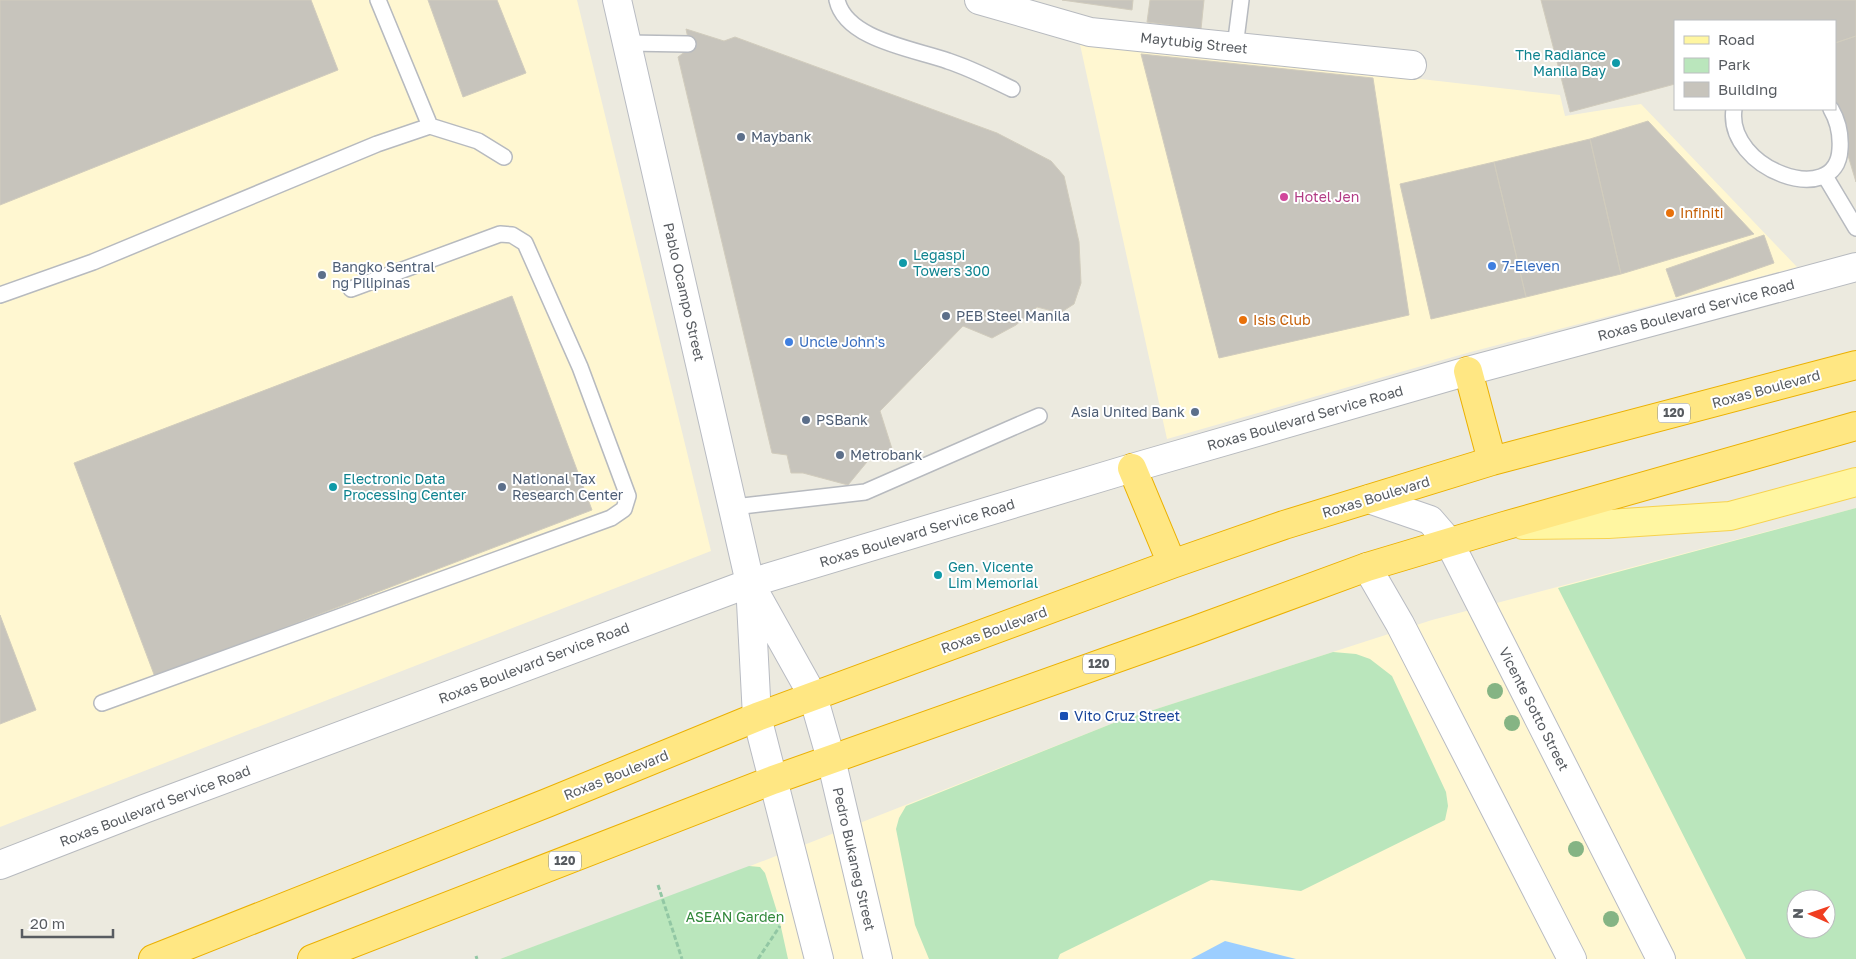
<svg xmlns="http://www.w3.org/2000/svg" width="1856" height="959" font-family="'Golos Text',sans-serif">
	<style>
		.commercial { fill: #fff7d1; fill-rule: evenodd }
		.green { fill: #bae6bc; fill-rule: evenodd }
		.water { fill: #9cceff }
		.building { fill: #c7c4bc; stroke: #d1ccbd }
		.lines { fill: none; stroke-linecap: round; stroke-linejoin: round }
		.lane-casing { stroke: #b7babf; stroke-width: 18 }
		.street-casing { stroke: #b7babf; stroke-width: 30 }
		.secondary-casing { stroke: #b8bbc2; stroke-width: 30 }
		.primary-casing { stroke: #f7d24d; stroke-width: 30 }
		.highway-casing { stroke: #ebb000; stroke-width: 30 }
		.path { stroke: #92c7a4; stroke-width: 3; stroke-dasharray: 5 2.5; stroke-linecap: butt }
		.lane { stroke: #fff; stroke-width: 15 }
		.street { stroke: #fff; stroke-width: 28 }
		.secondary { stroke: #fff; stroke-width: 28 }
		.primary { stroke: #fff6a1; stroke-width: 28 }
		.highway { stroke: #ffe783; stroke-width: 28 }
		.tree { fill: #85b484 }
		.culture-dot { fill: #0f9aa8; stroke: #fff; stroke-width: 2 }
		.service-dot { fill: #5c6f8a; stroke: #fff; stroke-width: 2 }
		.hotel-dot { fill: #d1479c; stroke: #fff; stroke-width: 2 }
		.food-dot { fill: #e8710a; stroke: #fff; stroke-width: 2 }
		.shop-dot { fill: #3f7fe0; stroke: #fff; stroke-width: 2 }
		.transit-dot { fill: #1a4fb4; stroke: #fff; stroke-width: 2 }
		.labels { text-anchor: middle; stroke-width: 4; stroke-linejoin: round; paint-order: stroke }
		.shield { fill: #fff; stroke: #8a8d90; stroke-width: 1 }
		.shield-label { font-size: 12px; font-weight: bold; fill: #585c61 }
		.street-label { font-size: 14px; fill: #585c61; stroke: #fff }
		.culture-label { font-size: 14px; fill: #0d838f; stroke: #fff; text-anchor: start }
		.service-label { font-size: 14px; fill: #4e5e75; stroke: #fff; text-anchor: start }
		.hotel-label { font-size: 14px; fill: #b23c85; stroke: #fff; text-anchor: start }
		.food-label { font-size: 14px; fill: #c56008; stroke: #fff; text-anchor: start }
		.shop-label { font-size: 14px; fill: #366cbe; stroke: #fff; text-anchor: start }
		.transit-label { font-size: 14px; fill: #164399; stroke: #fff; text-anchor: start }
		.park-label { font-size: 14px; fill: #31873a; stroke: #fff }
	</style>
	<rect width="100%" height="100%" fill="#eceadf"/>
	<path class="commercial" d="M 0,0 L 577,0 L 711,551 L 0,827 Z
		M 1079,40 L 1560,95 L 1565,116 L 1641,104 L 1797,267 L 1467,353 L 1167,439 Z
		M 1856,508 L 1856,959 L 500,959 L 697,887 L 1116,722 L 1432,620 ZM 1796,899 L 1826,899 L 1826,929 L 1796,929 Z"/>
	<path class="green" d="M 1856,508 L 1856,959 L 1746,959 L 1558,588 ZM 1796,899 L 1826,899 L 1826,929 L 1796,929 Z
		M 1333,652 L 1356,654 L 1370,659 L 1392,676 L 1446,792 L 1448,806 L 1445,820 L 1301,891 L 1211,880 L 1060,954 L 1058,959 L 929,959 L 915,925 L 896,829 L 899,818 L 906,806 L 1116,722 Z
		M 749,866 L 760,867 L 765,873 L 779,918 L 788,959 L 500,959 Z"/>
	<path class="water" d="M 1225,941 L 1296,959 L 1191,959 Z"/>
	<path class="building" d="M 0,0 L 311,0 L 338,70 L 0,205 Z
		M 428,0 L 497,0 L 526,73 L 463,97 Z
		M 1062,0 L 1133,0 L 1132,10 Z
		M 1150,0 L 1204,0 L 1201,29 L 1147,22 Z
		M 1541,0 L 1856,0 L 1856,36 L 1835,43 L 1835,21 L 1675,21 L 1675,84 L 1570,112 Z
		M 686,29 L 724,41 L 735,37 L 997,133 L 1051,161 L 1064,176 L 1079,242 L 1081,283 L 1074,304 L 1060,313 L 1037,307 L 1016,325 L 992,338 L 963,326 L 880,411 L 894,455 L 876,451 L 848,485 L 803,473 L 791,473 L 787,455 L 772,453 L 678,57 L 690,48 Z
		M 1856,36 L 1856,182 L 1834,109 L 1835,43 Z
		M 1141,54 L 1373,78 L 1409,315 L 1219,358 Z
		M 1648,121 L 1754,234 L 1621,274 L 1590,139 Z
		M 1590,139 L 1621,274 L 1526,297 L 1494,162 Z
		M 1494,162 L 1526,297 L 1431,319 L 1400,184 Z
		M 1764,235 L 1774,263 L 1676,297 L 1666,269 Z
		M 512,296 L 592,510 L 155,677 L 74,463 Z
		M 0,615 L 36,710 L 0,724 Z"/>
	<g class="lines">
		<g class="lane-casing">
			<path id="lane" d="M 378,0 L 430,126
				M 837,0 C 846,40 915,49 948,61 C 970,68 991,79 1012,89
				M 627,43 L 688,44
				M 1235,47 L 1241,0
				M 1734,109 C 1725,169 1837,210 1840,149 C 1841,135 1838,121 1831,109
				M 1825,176 L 1856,228
				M 0,295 L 93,262 L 377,144 L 430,126 L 478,141 L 504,157
				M 734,507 L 865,492 L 1039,416
				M 102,703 L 611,518 L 624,509 L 628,496 L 580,367 L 525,243 L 512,235 L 500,234 L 351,289"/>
		</g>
		<g class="street-casing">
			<path id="street" d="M 979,0 L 1090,32 L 1412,65
				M 0,865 L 144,809 L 750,583 L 1132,468 L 1468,371 L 1856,267"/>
		</g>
		<g class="secondary-casing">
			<path id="secondary" d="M 617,0 L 750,583 L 757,717 L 819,959
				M 1369,499 L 1430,520 L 1449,542 L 1661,959
				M 1367,567 L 1400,624 L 1572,959
				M 752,587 L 813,696 L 831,759 L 878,959"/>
		</g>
		<g class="primary-casing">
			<path id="primary" d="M 1523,525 L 1608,524 L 1730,516 L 1856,482"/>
		</g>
		<g class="highway-casing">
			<path id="highway" d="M 1468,371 L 1492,461
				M 1132,468 L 1172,564
				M 153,959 L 547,803 L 757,717 L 1172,564 L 1284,525 L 1492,461 L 1856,365
				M 312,959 L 773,780 L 1193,631 L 1367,567 L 1504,526 L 1856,426"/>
		</g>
		<path class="path" d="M 658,885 L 682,959
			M 476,956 L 477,959
			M 758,959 L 780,926"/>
		<use href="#lane" class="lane"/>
		<use href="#street" class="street"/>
		<use href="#secondary" class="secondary"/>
		<use href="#primary" class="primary"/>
		<use href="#highway" class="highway"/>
	</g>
	<g class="tree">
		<circle cx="1495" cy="691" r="8"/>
		<circle cx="1512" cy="723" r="8"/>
		<circle cx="1576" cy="849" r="8"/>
		<circle cx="1611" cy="919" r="8"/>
	</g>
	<g class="culture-dot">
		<circle cx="1616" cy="63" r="5"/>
		<circle cx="903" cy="263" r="5"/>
		<circle cx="333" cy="487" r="5"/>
		<circle cx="938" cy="575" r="5"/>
	</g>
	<g class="service-dot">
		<circle cx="741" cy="137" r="5"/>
		<circle cx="322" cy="275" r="5"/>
		<circle cx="946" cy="316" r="5"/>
		<circle cx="1195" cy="412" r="5"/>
		<circle cx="806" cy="420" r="5"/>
		<circle cx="840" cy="455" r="5"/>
		<circle cx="502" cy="487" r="5"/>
	</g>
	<circle class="hotel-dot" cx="1284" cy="197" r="5"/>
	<g class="food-dot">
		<circle cx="1670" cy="213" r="5"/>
		<circle cx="1243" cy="320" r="5"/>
	</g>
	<g class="shop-dot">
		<circle cx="1492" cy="266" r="5"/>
		<circle cx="789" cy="342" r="5"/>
	</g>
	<rect class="transit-dot" x="1059" y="711" width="10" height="10" rx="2.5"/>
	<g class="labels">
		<g class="shield">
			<rect x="1658" y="403.5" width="32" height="19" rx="4"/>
			<rect x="1083" y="654.5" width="32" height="19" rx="4"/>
			<rect x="549" y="851.5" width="32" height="19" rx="4"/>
		</g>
		<g class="shield-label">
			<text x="1674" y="417">120</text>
			<text x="1099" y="668">120</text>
			<text x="565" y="865">120</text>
		</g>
		<g class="street-label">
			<text transform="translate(1194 43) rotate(6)" y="5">Maytubig Street</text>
			<text transform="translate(684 292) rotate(77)" y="5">Pablo Ocampo Street</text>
			<text transform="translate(1696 310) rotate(-15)" y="5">Roxas Boulevard Service Road</text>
			<text transform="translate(1766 389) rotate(-15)" y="5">Roxas Boulevard</text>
			<text transform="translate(1305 418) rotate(-16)" y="5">Roxas Boulevard Service Road</text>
			<text transform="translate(1376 497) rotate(-17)" y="5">Roxas Boulevard</text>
			<text transform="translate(917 533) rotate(-17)" y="5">Roxas Boulevard Service Road</text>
			<text transform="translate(994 630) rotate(-20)" y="5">Roxas Boulevard</text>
			<text transform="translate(534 663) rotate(-21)" y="5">Roxas Boulevard Service Road</text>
			<text transform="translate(1534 709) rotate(63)" y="5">Vicente Sotto Street</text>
			<text transform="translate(616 775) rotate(-22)" y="5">Roxas Boulevard</text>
			<text transform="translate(155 806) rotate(-21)" y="5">Roxas Boulevard Service Road</text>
			<text transform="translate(854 859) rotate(77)" y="5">Pedro Bukaneg Street</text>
		</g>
		<g class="culture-label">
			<text x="1606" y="60" text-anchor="end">The Radiance<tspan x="1606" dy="16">Manila Bay</tspan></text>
			<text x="913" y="260">Legaspi<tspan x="913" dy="16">Towers 300</tspan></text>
			<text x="343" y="484">Electronic Data<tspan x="343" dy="16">Processing Center</tspan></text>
			<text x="948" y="572">Gen. Vicente<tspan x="948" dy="16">Lim Memorial</tspan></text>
		</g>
		<g class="service-label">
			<text x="751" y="142">Maybank</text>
			<text x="332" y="272">Bangko Sentral<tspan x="332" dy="16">ng Pilipinas</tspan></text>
			<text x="956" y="321">PEB Steel Manila</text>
			<text x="1185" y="417" text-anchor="end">Asia United Bank</text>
			<text x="816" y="425">PSBank</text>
			<text x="850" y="460">Metrobank</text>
			<text x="512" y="484">National Tax<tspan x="512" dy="16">Research Center</tspan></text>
		</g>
		<g class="hotel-label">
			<text x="1294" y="202">Hotel Jen</text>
		</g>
		<g class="food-label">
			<text x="1680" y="218">Infiniti</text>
			<text x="1253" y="325">Isis Club</text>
		</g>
		<g class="shop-label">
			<text x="1502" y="271">7-Eleven</text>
			<text x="799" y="347">Uncle John's</text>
		</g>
		<g class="transit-label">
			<text x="1074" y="721">Vito Cruz Street</text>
		</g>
		<g class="park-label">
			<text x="735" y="922">ASEAN Garden</text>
		</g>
	</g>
	<rect x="1674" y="20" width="162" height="90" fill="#ffffff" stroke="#bcbec0"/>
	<rect x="1684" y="36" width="25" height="8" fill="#fff6a1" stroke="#bcbec0"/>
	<text x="1718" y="45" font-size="15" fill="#585c61">Road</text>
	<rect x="1684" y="58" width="25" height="15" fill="#bae6bc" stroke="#bcbec0"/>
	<text x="1718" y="70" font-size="15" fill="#585c61">Park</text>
	<rect x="1684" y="82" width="25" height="15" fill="#c7c4bc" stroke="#bcbec0"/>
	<text x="1718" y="95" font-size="15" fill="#585c61">Building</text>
	<g transform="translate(1811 914) rotate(272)"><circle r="24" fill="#ffffff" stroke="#bcbec0"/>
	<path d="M0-4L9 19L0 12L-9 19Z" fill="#f03e21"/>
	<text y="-8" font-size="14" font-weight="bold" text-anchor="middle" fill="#585c61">N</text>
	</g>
	<path d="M22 929v8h91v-8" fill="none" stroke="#585c61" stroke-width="2.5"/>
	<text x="30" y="929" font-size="15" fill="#585c61" stroke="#ffffff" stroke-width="4" paint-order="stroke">20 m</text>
</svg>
